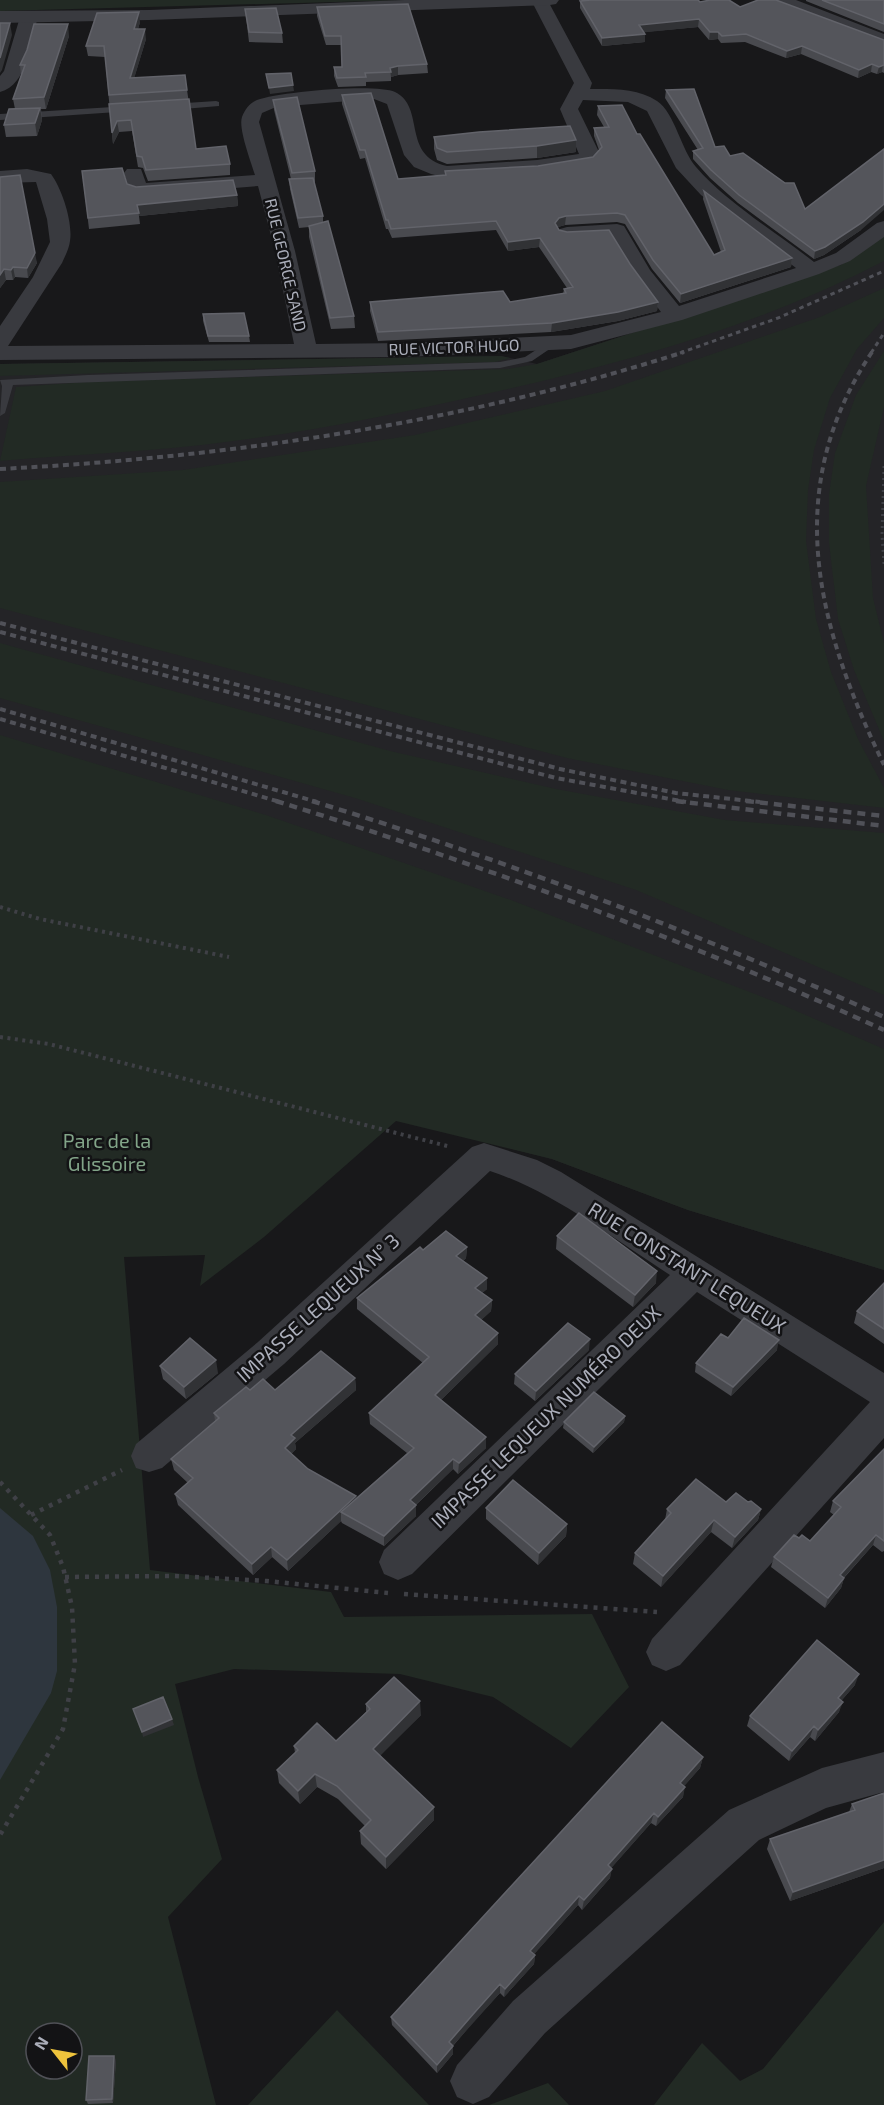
<svg xmlns="http://www.w3.org/2000/svg" width="884" height="2105" font-family="'Exo 2',sans-serif">
	<style>
		.built { fill: #242427 }
		.green { fill: #222a24; fill-rule: evenodd }
		.water { fill: #2e363e }
		.lines { fill: none; stroke-linecap: round; stroke-linejoin: round }
		.path-far2 { stroke: #3f4046; stroke-width: 3; stroke-dasharray: 2 4; stroke-linecap: butt }
		.path-far1 { stroke: #3f4046; stroke-width: 4; stroke-dasharray: 3 4.5; stroke-linecap: butt }
		.path { stroke: #3f4046; stroke-width: 4.5; stroke-dasharray: 4 6; stroke-linecap: butt }
		.service { fill: #393a3f; fill-rule: evenodd }
		.minor { fill: #393a3f; fill-rule: evenodd }
		.tertiary { fill: #393a3f; fill-rule: evenodd }
		.rail-far2 { stroke: #505158; stroke-width: 3; stroke-dasharray: 4.5 4; stroke-linecap: butt }
		.rail-far1 { stroke: #505158; stroke-width: 4; stroke-dasharray: 6 4.5; stroke-linecap: butt }
		.rail { stroke: #505158; stroke-width: 4.5; stroke-dasharray: 8 6; stroke-linecap: butt }
		.wall { fill: #494a4f }
		.shaded-wall { fill: #313235 }
		.building { fill: #54555b; stroke: #62636a; stroke-width: 1.5 }
		.labels { text-anchor: middle; stroke-width: 5; stroke-linejoin: round; paint-order: stroke }
		.far-street-label { font-size: 16px; fill: #abaeba; stroke: #131315 }
		.park-label { font-size: 20px; fill: #82a488; stroke: #131315 }
		.street-label { font-size: 20px; fill: #abaeba; stroke: #131315 }
	</style>
	<rect width="100%" height="100%" fill="#18181a"/>
	<path class="built" d="M 884,235 L 884,1270 L 688,1210 L 552,1159 L 0,1019 L 0,364 L 501,356 L 537,364 L 841,265 Z"/>
	<path class="green" d="M 0,0 L 408,0 L 0,11 Z
		M 884,235 L 884,261 C 763,324 631,361 499,391 C 411,411 322,430 233,441 C 156,452 77,454 0,461 L 16,387 L 88,382 L 508,369 L 537,364 L 841,265 Z
		M 884,288 L 884,318 L 857,349 L 830,398 L 814,450 L 808,490 L 806,541 L 816,619 L 831,672 L 858,739 L 884,788 L 884,808 L 728,790 L 567,758 L 0,608 L 0,482 L 183,470 L 415,435 L 605,391 L 820,317 Z
		M 884,351 L 884,407 L 866,486 L 873,598 L 884,643 L 884,741 L 854,670 L 838,619 L 829,543 L 829,494 L 835,453 L 856,395 Z
		M 501,356 L 510,358 L 495,362 L 0,376 L 0,364 Z
		M 0,643 L 390,751 L 556,789 L 725,820 L 884,833 L 884,995 L 636,890 L 355,798 L 0,698 Z
		M 0,735 L 266,815 L 511,900 L 778,1003 L 884,1049 L 884,1270 L 688,1210 L 552,1159 L 396,1121 L 264,1237 L 200,1286 L 205,1255 L 124,1257 L 150,1570 L 331,1592 L 344,1617 L 592,1614 L 629,1687 L 571,1748 L 493,1697 L 400,1674 L 234,1669 L 175,1684 L 198,1777 L 222,1859 L 168,1917 L 216,2105 L 0,2105 ZM 36,2033 L 72,2033 L 72,2069 L 36,2069 Z
		M 884,1922 L 884,2105 L 654,2105 L 702,2043 L 740,2081 L 763,2069 Z
		M 337,2010 L 429,2105 L 248,2105 Z
		M 548,2083 L 569,2105 L 489,2105 Z"/>
	<path class="water" d="M 0,1508 L 33,1536 L 50,1570 L 57,1607 L 57,1671 L 51,1693 L 0,1780 Z"/>
	<g class="lines">
		<path class="path-far2" d="M 884,466 L 882,535 L 884,564"/>
		<path class="path-far1" d="M 0,907 L 40,919 L 229,957
			M 0,1037 L 49,1044 L 451,1147"/>
		<path class="path" d="M 0,1482 L 50,1535 L 63,1567 L 72,1607 L 75,1664 L 63,1729 L 0,1835
			M 31,1515 L 122,1470
			M 65,1577 L 175,1576 L 267,1581 L 388,1593
			M 404,1594 L 657,1612"/>
		<path class="service" d="M 216,101 L 219,102 L 219,106 L 171,110 L 167,107 L 171,104 Z
			M 129,106 L 132,107 L 132,111 L 0,120 L 0,114 Z
			M 550,341 L 555,344 L 554,346 L 532,361 L 500,368 L 13,385 L 5,413 L 0,416 L 2,386 L 0,380 L 88,375 L 500,362 L 525,357 Z"/>
		<path class="minor" d="M 531,0 L 548,1 L 592,83 L 590,89 C 612,89 638,88 657,101 C 675,113 681,150 696,167 C 726,202 777,233 814,262 L 836,253 L 877,223 L 884,221 L 884,237 L 850,261 L 819,274 L 682,320 L 571,349 L 406,357 L 0,360 L 0,326 L 33,277 L 50,242 L 47,219 L 36,182 L 0,183 L 0,171 L 27,169 L 51,174 C 62,189 73,222 70,241 C 69,249 65,256 62,263 L 8,346 L 294,344 L 275,251 L 258,186 L 137,196 L 130,194 L 124,173 L 127,169 L 141,169 L 146,183 L 255,175 C 251,162 238,128 242,117 C 245,109 250,103 257,100 C 278,92 376,83 395,92 C 426,107 401,156 447,166 L 537,160 L 579,154 L 560,109 L 574,83 ZM 374,99 L 387,104 L 404,155 L 414,167 L 431,174 L 447,178 L 537,172 L 592,163 L 599,156 L 599,152 L 578,109 L 583,100 L 628,102 L 647,111 L 676,168 L 701,195 L 796,268 L 679,306 L 650,270 L 624,226 L 617,224 L 567,227 L 560,229 L 557,233 L 560,237 L 567,239 L 610,237 L 631,272 L 661,312 L 571,335 L 406,343 L 316,344 L 295,251 L 259,122 L 262,113 L 276,107 Z
			M 29,12 L 35,13 L 38,17 C 31,40 28,85 0,92 L 0,76 L 4,71 L 20,17 L 23,13 Z
			M 484,1143 L 537,1160 L 561,1172 L 884,1373 L 884,1438 L 680,1665 L 666,1671 L 652,1665 L 646,1652 L 652,1639 L 870,1402 L 697,1292 L 412,1574 L 398,1580 L 384,1574 L 379,1562 L 384,1550 L 670,1275 C 614,1239 552,1191 490,1171 L 284,1364 L 162,1468 L 149,1472 L 136,1468 L 131,1456 L 136,1444 L 258,1342 L 472,1147 Z
			M 884,1752 L 884,1792 L 826,1808 L 759,1840 L 545,2033 L 489,2097 L 473,2104 L 457,2097 L 450,2081 L 457,2065 L 513,2001 L 729,1810 L 822,1768 Z"/>
		<path class="tertiary" d="M 404,0 L 559,0 L 556,4 L 550,5 L 149,20 L 0,23 L 0,11 L 149,10 Z
			M 770,0 L 796,0 L 884,34 L 884,46 L 773,4 Z"/>
		<path class="rail-far2" d="M 680,353 L 778,318 L 884,271
			M 871,353 L 884,333"/>
		<path class="rail-far1" d="M 872,352 C 780,490 817,626 884,765
			M 0,469 C 232,457 462,423 684,352
			M 0,623 L 560,769 L 676,793 L 760,802
			M 0,632 L 556,778 L 686,802
			M 0,709 L 317,802
			M 0,719 L 280,802"/>
		<path class="rail" d="M 276,801 C 483,865 686,940 884,1030
			M 312,801 C 508,861 698,933 884,1017
			M 676,801 L 884,826
			M 746,801 L 884,816"/>
	</g>
	<path class="wall" d="M 806,0 L 884,0 L 884,32 L 806,1 Z
		M 580,1 L 700,2 L 740,7 L 884,40 L 884,73 L 882,72 L 877,74 L 871,72 L 858,78 L 801,54 L 786,58 L 745,42 L 721,43 L 718,39 L 709,40 L 698,27 L 644,32 L 645,42 L 602,46 L 580,8 Z
		M 317,7 L 427,64 L 428,73 L 398,75 L 391,77 L 391,81 L 366,82 L 366,86 L 338,87 L 334,76 L 334,67 L 342,67 L 342,45 L 326,45 L 317,16 Z
		M 245,9 L 282,33 L 283,43 L 249,42 Z
		M 140,22 L 138,29 L 146,39 L 134,78 L 187,90 L 196,149 L 230,164 L 230,175 L 148,181 L 143,168 L 138,167 L 132,131 L 119,132 L 113,144 L 105,57 L 88,56 L 86,46 Z
		M 69,36 L 46,109 L 41,109 L 42,120 L 37,136 L 6,137 L 4,125 L 15,109 L 13,99 L 21,75 L 20,65 L 27,50 Z
		M 666,90 L 715,147 L 730,156 L 805,209 L 861,230 L 824,255 L 814,259 L 738,203 L 710,178 L 693,159 L 693,151 L 698,150 L 665,98 Z
		M 342,95 L 398,179 L 445,175 L 445,171 L 538,166 L 593,157 L 599,150 L 594,136 L 594,128 L 604,127 L 597,115 L 598,106 L 637,134 L 714,255 L 721,252 L 703,199 L 704,191 L 792,258 L 791,267 L 680,303 L 652,269 L 625,224 L 617,222 L 565,225 L 558,227 L 557,228 L 559,230 L 630,264 L 658,302 L 657,311 L 618,321 L 551,332 L 378,341 L 370,311 L 370,302 L 510,302 L 563,294 L 564,289 L 567,288 L 539,247 L 508,251 L 496,230 L 392,238 L 388,229 L 386,229 L 365,158 L 360,159 L 342,104 Z
		M 273,100 L 315,171 L 315,182 L 314,182 L 323,216 L 323,222 L 354,316 L 355,328 L 331,329 L 309,237 L 309,227 L 299,228 L 290,189 L 289,179 L 291,179 L 274,110 Z
		M 434,137 L 576,140 L 576,152 L 537,158 L 447,164 L 437,160 L 434,149 Z
		M 82,171 L 136,187 L 237,195 L 238,206 L 139,216 L 140,224 L 89,229 Z
		M 0,177 L 37,263 L 28,278 L 15,277 L 13,280 L 6,280 L 0,288 Z
		M 203,314 L 249,336 L 250,342 L 209,342 L 203,321 Z
		M 557,1236 L 656,1283 L 633,1307 L 556,1249 Z
		M 467,1247 L 466,1258 L 463,1261 L 487,1278 L 487,1289 L 482,1293 L 492,1300 L 491,1311 L 481,1320 L 498,1344 L 441,1400 L 486,1437 L 486,1448 L 458,1474 L 453,1469 L 416,1505 L 416,1516 L 384,1546 L 342,1523 L 341,1521 L 288,1571 L 272,1557 L 253,1575 L 178,1505 L 175,1494 L 188,1483 L 174,1470 L 171,1459 L 215,1421 L 214,1413 L 250,1390 L 275,1390 L 355,1378 L 356,1390 L 295,1443 L 296,1449 L 291,1454 L 308,1469 L 356,1498 L 407,1453 L 370,1424 L 369,1413 L 423,1363 L 357,1309 L 357,1298 L 423,1250 Z
		M 884,1283 L 884,1344 L 854,1323 L 857,1311 Z
		M 728,1338 L 777,1350 L 731,1396 L 695,1372 L 696,1363 Z
		M 589,1350 L 535,1401 L 514,1384 L 515,1374 Z
		M 160,1366 L 218,1373 L 186,1399 L 163,1379 Z
		M 625,1416 L 624,1422 L 593,1453 L 563,1428 L 564,1422 Z
		M 884,1449 L 884,1551 L 882,1552 L 873,1545 L 844,1578 L 841,1588 L 825,1608 L 771,1567 L 774,1557 L 799,1538 L 810,1541 L 834,1515 L 830,1512 L 833,1501 Z
		M 726,1502 L 761,1509 L 758,1520 L 732,1548 L 711,1532 L 661,1587 L 633,1564 L 635,1553 L 665,1520 L 667,1509 Z
		M 486,1508 L 567,1524 L 566,1536 L 538,1565 L 486,1519 Z
		M 855,1685 L 841,1701 L 839,1712 L 815,1741 L 810,1737 L 789,1761 L 747,1726 L 750,1716 Z
		M 366,1704 L 421,1715 L 380,1755 L 434,1820 L 386,1869 L 361,1844 L 360,1831 L 365,1826 L 338,1799 L 317,1787 L 300,1804 L 279,1783 L 277,1770 L 295,1753 L 294,1746 L 336,1741 L 366,1712 Z
		M 703,1757 L 700,1768 L 684,1786 L 683,1797 L 656,1826 L 651,1823 L 611,1868 L 610,1878 L 582,1910 L 578,1905 L 534,1954 L 535,1955 L 534,1964 L 504,1997 L 500,1993 L 474,2021 L 453,2046 L 453,2054 L 437,2073 L 392,2025 L 391,2017 Z
		M 884,1793 L 884,1868 L 790,1901 L 767,1849 L 770,1839 L 849,1812 L 852,1804 Z
		M 116,2060 L 113,2103 L 88,2104 L 86,2100 Z"/>
	<path class="shaded-wall" d="M 139,12 L 140,22 L 135,39 L 134,29 Z
		M 699,19 L 698,27 L 638,33 L 639,25 Z
		M 10,23 L 12,35 L 2,70 L 0,73 L 0,58 Z
		M 68,24 L 69,36 L 46,109 L 44,97 Z
		M 145,29 L 146,39 L 131,89 L 130,78 Z
		M 710,32 L 718,32 L 718,39 L 709,40 Z
		M 645,34 L 645,42 L 602,46 L 602,38 Z
		M 802,46 L 801,54 L 786,58 L 787,51 Z
		M 872,64 L 871,72 L 858,78 L 859,70 Z
		M 883,65 L 882,72 L 877,74 L 879,67 Z
		M 398,66 L 398,75 L 391,77 L 390,68 Z
		M 293,85 L 294,91 L 270,94 L 269,88 Z
		M 40,108 L 42,120 L 37,136 L 35,123 Z
		M 117,121 L 119,132 L 113,144 L 112,133 Z
		M 576,140 L 576,152 L 537,158 L 537,146 Z
		M 237,195 L 238,206 L 139,216 L 137,205 Z
		M 884,204 L 884,210 L 861,230 L 824,255 L 814,259 L 815,251 Z
		M 566,216 L 565,225 L 558,227 L 554,232 L 555,223 L 559,218 Z
		M 540,238 L 539,247 L 508,251 L 508,242 Z
		M 35,253 L 37,263 L 28,278 L 27,268 Z
		M 792,258 L 791,267 L 680,303 L 681,294 Z
		M 13,267 L 15,277 L 13,280 L 11,270 Z
		M 4,269 L 6,280 L 0,288 L 0,275 Z
		M 658,302 L 657,311 L 618,321 L 551,332 L 552,323 Z
		M 467,1247 L 466,1258 L 456,1267 L 456,1256 Z
		M 657,1271 L 656,1283 L 633,1307 L 635,1295 Z
		M 487,1278 L 487,1289 L 475,1299 L 475,1288 Z
		M 492,1300 L 491,1311 L 475,1326 L 475,1315 Z
		M 498,1333 L 498,1344 L 435,1406 L 435,1395 Z
		M 590,1339 L 589,1350 L 535,1401 L 536,1391 Z
		M 779,1340 L 777,1350 L 731,1396 L 733,1387 Z
		M 216,1360 L 218,1373 L 186,1399 L 184,1387 Z
		M 355,1378 L 356,1390 L 295,1443 L 296,1449 L 286,1459 L 285,1448 L 291,1435 Z
		M 625,1416 L 624,1422 L 593,1453 L 594,1447 Z
		M 486,1437 L 486,1448 L 458,1474 L 459,1463 Z
		M 453,1459 L 453,1469 L 410,1510 L 410,1500 Z
		M 356,1496 L 357,1507 L 341,1512 L 341,1521 L 288,1571 L 287,1560 Z
		M 416,1505 L 416,1516 L 384,1546 L 384,1536 Z
		M 761,1509 L 758,1520 L 732,1548 L 735,1537 Z
		M 714,1520 L 711,1532 L 661,1587 L 663,1576 Z
		M 567,1524 L 566,1536 L 538,1565 L 539,1553 Z
		M 876,1535 L 873,1545 L 837,1585 L 840,1575 Z
		M 271,1547 L 272,1557 L 253,1575 L 252,1564 Z
		M 844,1578 L 841,1588 L 825,1608 L 828,1598 Z
		M 859,1674 L 855,1685 L 834,1709 L 838,1698 Z
		M 420,1701 L 421,1715 L 374,1762 L 373,1749 Z
		M 843,1702 L 839,1712 L 815,1741 L 818,1730 Z
		M 172,1719 L 174,1725 L 143,1737 L 142,1732 Z
		M 814,1726 L 810,1737 L 789,1761 L 792,1751 Z
		M 703,1757 L 700,1768 L 678,1793 L 680,1783 Z
		M 315,1774 L 317,1787 L 300,1804 L 298,1791 Z
		M 685,1787 L 683,1797 L 656,1826 L 658,1817 Z
		M 434,1807 L 434,1820 L 386,1869 L 386,1857 Z
		M 654,1813 L 651,1823 L 606,1874 L 608,1865 Z
		M 884,1860 L 884,1868 L 790,1901 L 793,1892 Z
		M 612,1869 L 610,1878 L 582,1910 L 584,1900 Z
		M 579,1896 L 578,1905 L 529,1960 L 530,1951 Z
		M 535,1955 L 534,1964 L 504,1997 L 505,1989 Z
		M 500,1984 L 500,1993 L 449,2050 L 449,2042 Z
		M 453,2046 L 453,2054 L 437,2073 L 437,2065 Z
		M 114,2056 L 116,2060 L 113,2103 L 112,2099 Z"/>
	<path class="building" d="M 591,0 L 698,0 L 700,2 L 710,0 L 729,0 L 740,7 L 758,0 L 776,0 L 884,40 L 884,65 L 879,67 L 872,64 L 859,70 L 802,46 L 787,51 L 746,34 L 722,36 L 718,32 L 710,32 L 699,19 L 639,25 L 645,34 L 602,38 L 580,1 Z
		M 822,0 L 884,0 L 884,24 Z
		M 408,4 L 427,64 L 398,66 L 390,68 L 391,72 L 365,73 L 366,77 L 337,78 L 334,67 L 342,67 L 341,36 L 325,36 L 317,7 Z
		M 276,8 L 282,33 L 249,32 L 245,9 Z
		M 139,12 L 134,29 L 145,29 L 130,78 L 185,75 L 187,90 L 109,95 L 104,46 L 86,46 L 97,13 Z
		M 0,23 L 10,23 L 0,58 Z
		M 34,24 L 68,24 L 44,97 L 13,99 L 25,65 L 20,65 L 27,50 Z
		M 291,73 L 293,85 L 269,88 L 266,74 Z
		M 694,89 L 715,147 L 724,146 L 730,156 L 743,153 L 785,183 L 794,183 L 805,209 L 884,149 L 884,204 L 863,222 L 825,247 L 815,251 L 739,195 L 711,170 L 693,151 L 703,148 L 666,90 Z
		M 371,93 L 398,179 L 446,175 L 445,171 L 538,166 L 593,157 L 602,147 L 594,128 L 609,127 L 598,106 L 622,105 L 637,134 L 640,134 L 714,255 L 725,250 L 704,191 L 792,258 L 681,294 L 653,260 L 625,215 L 617,213 L 566,216 L 559,218 L 555,223 L 559,230 L 567,232 L 609,230 L 630,264 L 658,302 L 618,312 L 552,323 L 378,332 L 370,302 L 503,291 L 510,302 L 566,293 L 564,289 L 573,287 L 540,238 L 508,242 L 496,221 L 391,229 L 388,220 L 386,220 L 365,150 L 360,150 L 342,95 Z
		M 297,97 L 315,171 L 292,173 L 273,100 Z
		M 189,99 L 196,149 L 226,146 L 230,164 L 146,170 L 142,157 L 137,156 L 131,120 L 117,121 L 112,133 L 109,104 Z
		M 40,108 L 35,123 L 4,125 L 9,109 Z
		M 570,126 L 576,140 L 537,146 L 447,152 L 437,148 L 434,137 L 479,132 Z
		M 122,168 L 127,184 L 136,187 L 233,180 L 237,195 L 137,205 L 139,213 L 88,218 L 82,171 Z
		M 20,175 L 35,253 L 27,268 L 13,267 L 11,270 L 4,269 L 0,275 L 0,177 Z
		M 313,178 L 323,216 L 298,218 L 289,179 Z
		M 328,221 L 354,316 L 330,318 L 309,226 Z
		M 244,313 L 249,336 L 208,336 L 203,314 Z
		M 579,1213 L 657,1271 L 635,1295 L 557,1236 Z
		M 446,1231 L 467,1247 L 456,1256 L 487,1278 L 475,1288 L 492,1300 L 475,1315 L 498,1333 L 435,1395 L 486,1437 L 459,1463 L 453,1459 L 410,1500 L 416,1505 L 384,1536 L 341,1512 L 414,1448 L 369,1413 L 429,1357 L 357,1298 L 420,1247 L 423,1250 Z
		M 884,1283 L 884,1329 L 857,1311 Z
		M 744,1318 L 779,1340 L 733,1387 L 696,1363 L 721,1334 L 728,1338 Z
		M 568,1323 L 590,1339 L 536,1391 L 515,1374 Z
		M 190,1338 L 216,1360 L 184,1387 L 160,1366 Z
		M 321,1351 L 355,1378 L 291,1435 L 295,1438 L 285,1448 L 308,1469 L 356,1496 L 287,1560 L 271,1547 L 252,1564 L 175,1494 L 193,1478 L 171,1459 L 219,1418 L 214,1413 L 246,1387 L 250,1390 L 263,1379 L 275,1390 Z
		M 594,1392 L 625,1416 L 594,1447 L 564,1422 Z
		M 884,1449 L 884,1541 L 876,1535 L 840,1575 L 844,1578 L 828,1598 L 774,1557 L 794,1535 L 799,1538 L 802,1535 L 810,1541 L 841,1507 L 833,1501 Z
		M 696,1479 L 726,1502 L 736,1493 L 748,1502 L 751,1501 L 761,1509 L 735,1537 L 714,1520 L 663,1576 L 635,1553 L 671,1513 L 667,1509 Z
		M 513,1480 L 567,1524 L 539,1553 L 486,1508 Z
		M 817,1640 L 859,1674 L 838,1698 L 843,1702 L 818,1730 L 814,1726 L 792,1751 L 750,1716 Z
		M 394,1677 L 420,1701 L 373,1749 L 434,1807 L 386,1857 L 360,1831 L 371,1820 L 337,1786 L 315,1774 L 298,1791 L 277,1770 L 298,1750 L 294,1746 L 317,1723 L 336,1741 L 370,1709 L 366,1704 Z
		M 163,1697 L 172,1719 L 142,1732 L 133,1709 Z
		M 662,1722 L 703,1757 L 680,1783 L 685,1787 L 658,1817 L 654,1813 L 608,1865 L 612,1869 L 584,1900 L 579,1896 L 530,1951 L 535,1955 L 505,1989 L 500,1984 L 475,2012 L 449,2042 L 453,2046 L 437,2065 L 391,2017 Z
		M 884,1793 L 884,1860 L 793,1892 L 770,1839 L 855,1810 L 852,1804 Z
		M 89,2056 L 114,2056 L 112,2099 L 86,2100 Z"/>
	<g class="labels">
		<g class="far-street-label">
			<text transform="translate(286 265) rotate(77)" y="6">RUE GEORGE SAND</text>
			<text transform="translate(454 347) rotate(-2)" y="6">RUE VICTOR HUGO</text>
		</g>
		<g class="park-label">
			<text x="107" y="1148">Parc de la<tspan x="107" dy="23">Glissoire</tspan></text>
		</g>
		<g class="street-label">
			<text transform="translate(687 1268) rotate(32)" y="7">RUE CONSTANT LEQUEUX</text>
			<text transform="translate(318 1308) rotate(-42)" y="7">IMPASSE LEQUEUX N° 3</text>
			<text transform="translate(546 1417) rotate(-44)" y="7">IMPASSE LEQUEUX NUMÉRO DEUX</text>
		</g>
	</g>
	<g transform="translate(54 2051) rotate(301)"><circle r="28" fill="#131315" stroke="#505157" stroke-width="1.5"/>
	<path d="M0-4.5L10 22L0 15L-10 22Z" fill="#eec33c"/>
	<text y="-9" font-size="16" font-weight="bold" text-anchor="middle" fill="#abaeba">N</text>
	</g>
</svg>
